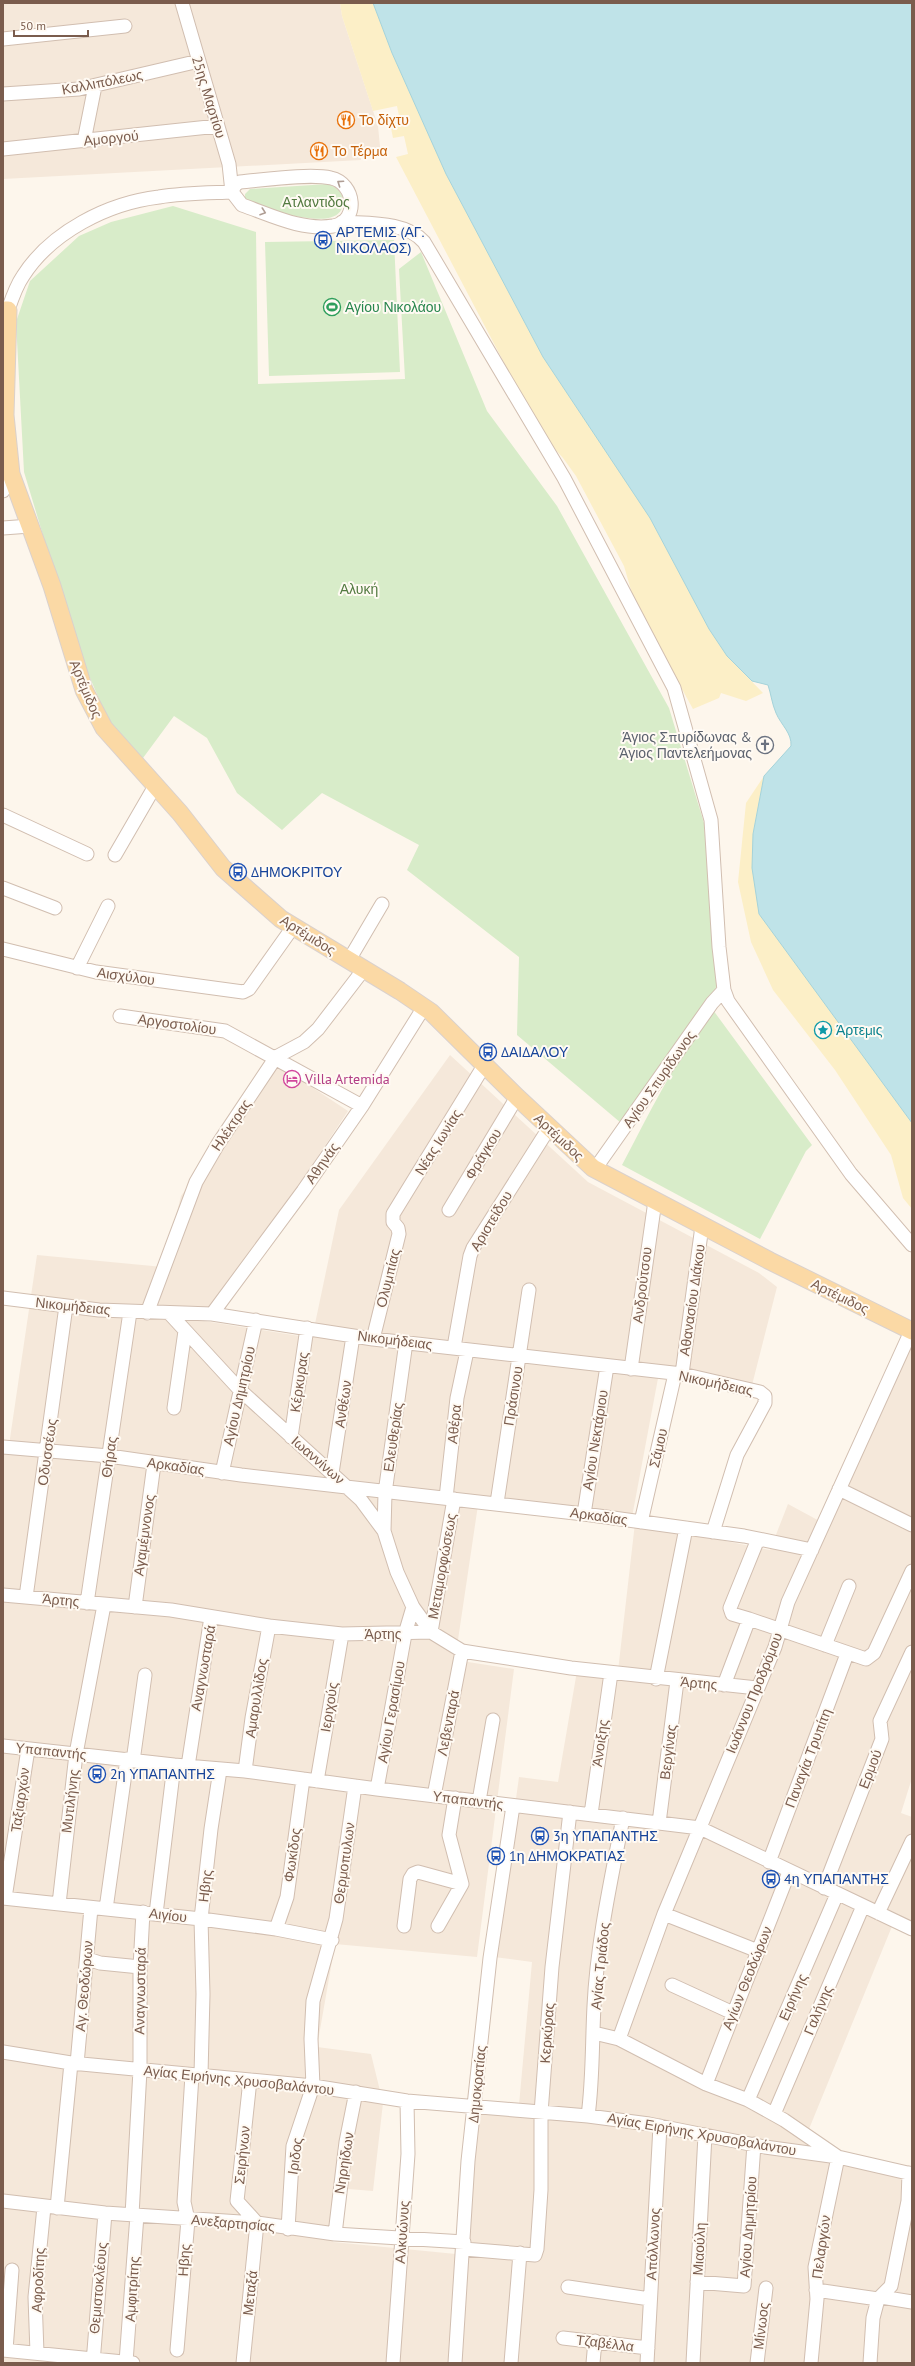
<svg xmlns="http://www.w3.org/2000/svg" width="915" height="2366" font-family="'PT Sans',sans-serif">
	<style>
		.residential { fill: #f5e8da }
		.green { fill: #d8ecc9 }
		.sand { fill: #fcefc7 }
		.water { fill: #bfe3e8; stroke: #a5d3da }
		.lines { fill: none; stroke-linecap: round; stroke-linejoin: round }
		.minor-casing { stroke: #d1beb0; stroke-width: 15 }
		.major-casing { stroke: #dad1cd; stroke-width: 19 }
		.minor { stroke: #fff; stroke-width: 13 }
		.major { stroke: #fbd9a5; stroke-width: 17 }
		.oneway { stroke: #af9d94 }
		.labels { text-anchor: middle; stroke-width: 4; stroke-linejoin: round; paint-order: stroke }
		.street-label { font-size: 14px; fill: #7a5c4d; stroke: #fffaf3 }
		.food-label { font-size: 14px; fill: #c56008; stroke: #fffaf3; text-anchor: start }
		.park-label { font-size: 14px; fill: #537a41; stroke: #fffaf3 }
		.transit-label { font-size: 14px; fill: #164399; stroke: #fffaf3; text-anchor: start }
		.leisure-label { font-size: 14px; fill: #27864d; stroke: #fffaf3; text-anchor: start }
		.worship-label { font-size: 14px; fill: #5b616d; stroke: #fffaf3; text-anchor: end }
		.culture-label { font-size: 14px; fill: #0d838f; stroke: #fffaf3; text-anchor: start }
		.hotel-label { font-size: 14px; fill: #b23c85; stroke: #fffaf3; text-anchor: start }
	</style>
	<rect width="100%" height="100%" fill="#fdf6ec"/>
	<path class="residential" d="M 3,3 L 340,3 L 342,16 L 378,126 L 381,157 L 361,158 L 361,160 L 3,179 Z
		M 450,1055 L 588,1182 L 759,1273 L 777,1287 L 751,1389 L 659,1373 L 632,1517 L 478,1505 L 455,1660 L 514,1669 L 477,1957 L 335,1944 L 317,2047 L 371,2054 L 383,2103 L 373,2191 L 336,2188 L 333,2242 L 456,2254 L 449,2363 L 3,2363 L 3,1451 L 8,1452 L 37,1255 L 163,1267 L 181,1196 L 277,1064 L 348,1111 L 279,1215 L 204,1321 L 312,1338 L 339,1210 Z
		M 908,1348 L 912,1349 L 912,1778 L 901,1813 L 912,1817 L 912,1925 L 895,1919 L 809,2129 L 805,2156 L 899,2178 L 912,2183 L 912,2363 L 459,2363 L 476,2112 L 518,2116 L 532,1962 L 494,1957 L 519,1777 L 558,1782 L 577,1671 L 618,1671 L 635,1523 L 770,1550 L 788,1504 L 825,1524 Z"/>
	<path class="green" d="M 328,184 C 336,187 343,192 343,201 C 344,237 268,208 250,204 L 245,198 L 245,194 L 250,189 Z
		M 173,206 L 256,232 L 258,384 L 405,379 L 399,269 L 421,252 L 487,411 L 557,506 L 669,708 L 704,823 L 717,982 L 715,992 L 621,1123 L 517,1035 L 519,957 L 407,870 L 419,845 L 322,793 L 282,830 L 237,793 L 207,738 L 174,716 L 143,758 L 113,732 L 76,645 L 24,472 L 16,322 L 30,281 L 79,236 L 111,222 Z
		M 394,240 L 400,372 L 269,376 L 265,242 Z
		M 713,1010 L 812,1145 L 806,1151 L 760,1239 L 622,1165 C 650,1112 676,1058 713,1010 Z"/>
	<path class="sand" d="M 340,3 L 373,3 L 392,53 L 446,174 L 543,357 L 650,518 L 709,629 L 727,656 L 763,693 L 746,701 L 721,693 L 719,698 L 693,709 L 635,604 L 624,566 L 576,476 L 563,458 L 542,435 L 396,157 L 408,154 L 404,136 L 393,138 L 390,123 L 400,121 L 397,106 L 373,111 L 342,16 Z
		M 764,776 L 753,834 L 759,913 L 912,1123 L 912,1209 L 903,1198 L 891,1155 L 835,1070 L 773,990 L 751,942 L 738,882 L 746,803 Z"/>
	<path class="water" d="M 373,3 L 912,3 L 912,1123 L 759,914 L 752,868 L 753,834 L 764,776 L 791,746 C 792,733 781,725 776,713 C 772,704 771,694 768,685 L 752,681 L 727,656 L 709,629 L 650,518 L 543,357 L 446,174 L 392,53 Z"/>
	<g class="lines">
		<g class="minor-casing">
			<path id="minor" d="M 182,3 L 229,164 L 232,192 L 242,205 C 271,215 302,231 333,226 C 360,221 355,183 331,178 C 310,173 263,180 240,182 L 235,185 L 232,192
				M 3,39 L 125,26
				M 3,94 L 79,89 L 199,61
				M 84,141 L 95,86
				M 3,149 L 218,126
				M 342,222 C 368,224 406,221 424,242 L 564,478 L 674,688 L 711,820 L 719,947 L 724,990 L 728,1001 L 851,1174 L 912,1245
				M 8,310 C 12,298 16,286 23,276 C 51,232 108,203 159,197 C 183,193 208,193 232,192
				M 3,491 L 11,474
				M 3,528 L 30,526
				M 3,815 L 87,854
				M 115,855 L 155,786
				M 3,888 L 55,908
				M 3,949 L 96,972 L 243,992 L 249,989 L 293,927
				M 349,960 L 382,904
				M 77,968 L 108,906
				M 120,1016 L 225,1031 L 362,1106
				M 595,1169 L 712,1003 L 724,990
				M 449,1210 L 517,1097
				M 3,1298 L 99,1310 L 212,1314 L 373,1339 L 682,1374 L 760,1392 L 765,1396 L 765,1403 L 737,1455 L 713,1532
				M 147,1313 L 196,1182 L 218,1144 L 276,1057 L 304,1042 L 318,1029 L 364,969
				M 170,1314 L 240,1390 L 361,1500 L 384,1531 L 397,1572 L 413,1607 L 405,1634 L 377,1789
				M 212,1314 L 303,1191 L 362,1106 L 424,1007
				M 373,1339 L 399,1234 L 398,1228 L 393,1222 L 393,1214 L 485,1064
				M 454,1347 L 470,1256 L 473,1248 L 549,1128
				M 631,1369 L 655,1201
				M 682,1374 L 702,1226
				M 174,1408 L 185,1331
				M 291,1437 L 307,1328
				M 3,1447 L 109,1456 L 241,1475 L 584,1514 L 744,1536 L 812,1550
				M 222,1473 L 256,1320
				M 332,1473 L 353,1336
				M 839,1489 L 912,1525
				M 446,1498 L 457,1398 L 467,1351
				M 497,1503 L 529,1290
				M 584,1514 L 607,1366
				M 641,1522 L 675,1374
				M 384,1531 L 385,1493 L 406,1342
				M 3,1595 L 171,1610 L 269,1626 L 342,1634 L 431,1632 L 462,1651 L 571,1668 L 757,1688
				M 26,1597 L 66,1306
				M 87,1603 L 130,1312
				M 135,1607 L 154,1464
				M 413,1607 L 431,1632
				M 749,1619 L 866,1659 L 874,1653 L 912,1571
				M 431,1632 L 454,1499
				M 825,1645 L 849,1586
				M 656,1679 L 686,1528
				M 724,1685 L 749,1619 L 732,1614 L 730,1608 L 758,1539
				M 3,1746 L 174,1765 L 245,1771 L 377,1789 L 700,1828 L 912,1929
				M 133,1761 L 145,1675
				M 188,1766 L 211,1617
				M 245,1771 L 252,1718 L 269,1626
				M 317,1781 L 342,1634
				M 434,1796 L 462,1651
				M 479,1801 L 493,1720
				M 591,1814 L 611,1673
				M 659,1823 L 677,1681
				M 769,1862 L 847,1654
				M 824,1888 L 882,1739 L 880,1721 L 912,1652
				M 3,1898 L 201,1919 L 276,1929 L 332,1940
				M 5,1898 L 28,1749
				M 59,1904 L 76,1754 L 104,1605
				M 106,1909 L 127,1759
				M 878,1913 L 912,1841
				M 156,1914 L 174,1765
				M 664,1914 L 758,1951
				M 404,1926 L 410,1879 L 413,1874 L 418,1872 L 462,1884
				M 438,1926 L 462,1884 L 449,1835 L 455,1798
				M 276,1929 L 287,1897 L 303,1779
				M 88,1959 L 100,1963 L 140,1967
				M 672,1985 L 733,2013
				M 594,2033 L 619,2039 L 706,2084 L 748,2100 L 784,2120 L 838,2157 L 815,2267 L 817,2299 L 811,2363
				M 619,2039 L 664,1914 L 775,1647 L 788,1602 L 912,1329
				M 3,2052 L 71,2063 L 313,2086 L 407,2101 L 588,2116 L 649,2124 L 765,2147 L 838,2157 L 912,2174
				M 77,2064 L 91,1908
				M 201,2075 L 203,1994 L 201,1919 L 211,1829 L 220,1770
				M 706,2084 L 789,1872
				M 748,2100 L 837,1894
				M 774,2114 L 863,1906
				M 588,2116 C 593,2079 592,2043 594,2006 C 597,1943 611,1880 623,1818
				M 3,2201 L 105,2213 L 257,2223 L 335,2234 L 464,2242
				M 57,2208 L 71,2063
				M 132,2215 L 140,2070 L 140,1967 L 143,1912
				M 288,2229 L 293,2146 L 313,2086 L 311,2039 L 313,2001 L 336,1919 L 355,1786
				M 335,2234 L 346,2142 L 356,2092
				M 464,2249 L 535,2255 L 537,2249 L 541,2190 L 541,2113 L 552,1967 L 570,1812
				M 697,2282 L 744,2286 L 754,2144
				M 568,2287 L 650,2299
				M 816,2290 L 878,2299
				M 881,2297 L 912,2302
				M 563,2338 L 648,2348
				M 3,2350 L 133,2363
				M 6,2350 L 12,2270
				M 177,2350 L 188,2220 L 184,2202 L 192,2075
				M 37,2353 L 35,2297 L 44,2207
				M 126,2362 L 137,2215
				M 93,2363 L 105,2213
				M 243,2363 L 257,2223 L 237,2201 L 250,2080
				M 393,2363 L 408,2154 L 407,2101
				M 455,2363 L 468,2161 L 490,1958 L 513,1806
				M 511,2363 L 520,2253
				M 593,2363 L 595,2341
				M 647,2363 L 660,2126
				M 693,2363 L 705,2135
				M 757,2363 L 766,2288
				M 870,2363 L 873,2318 L 878,2299 L 891,2286 L 908,2201 L 909,2173"/>
		</g>
		<g class="major-casing">
			<path id="major" d="M 3,310 L 8,310 L 5,415 L 11,474 L 52,586 L 84,690 L 104,728 L 180,813 L 223,868 L 281,919 L 400,991 L 431,1012 L 517,1097 L 593,1168 L 770,1261 L 912,1331"/>
		</g>
		<use href="#minor" class="minor"/>
		<use href="#major" class="major"/>
	</g>
	<defs><path id="oneway-chevron" d="M-2-3.5L2.5 0L-2 3.5" fill="none" stroke-width="1.6" stroke-linecap="round" stroke-linejoin="round"/></defs>
	<g class="oneway">
		<use href="#oneway-chevron" transform="translate(340 183) rotate(-146)"/>
		<use href="#oneway-chevron" transform="translate(263 212) rotate(19)"/>
	</g>
	<defs>
		<g id="restaurant-ring" transform="scale(0.9)"><circle r="9.5" fill="#fffaf3" stroke="#e8710a" stroke-width="1.5"/><path d="M-5-6h1v4h1v-4h1v4h1v-4h1v5L-1.5 .5V6h-2V.5L-5-1ZM5-6V6H3V1.5H1.5Q1.5-4 5-6Z" fill="#e8710a"/></g>
		<g id="bus-ring" transform="scale(0.9)"><circle r="9.5" fill="#fffaf3" stroke="#1a4fb4" stroke-width="1.5"/><path d="M-5-6H5V4H4V6H2V4H-2V6H-4V4H-5ZM-3.5-4V0h7V-4ZM-3.5 1.2v1.5H-2V1.2ZM2 1.2v1.5H3.5V1.2Z" fill="#1a4fb4"/></g>
		<g id="stadium-ring" transform="scale(0.9)"><circle r="9.5" fill="#fffaf3" stroke="#2e9e5b" stroke-width="1.5"/><path d="M0-5a6.5 5 0 1 0 0 10a6.5 5 0 1 0 0-10ZM-3.5-1.8h7v3.6h-7Z" fill="#2e9e5b"/></g>
		<g id="church-ring" transform="scale(0.9)"><circle r="9.5" fill="#fffaf3" stroke="#6b7280" stroke-width="1.5"/><path d="M-1.2-6h2.4v3.5h3.3v2.4h-3.3V6h-2.4V-.1h-3.3v-2.4h3.3Z" fill="#6b7280"/></g>
		<g id="sight-ring" transform="scale(0.9)"><circle r="9.5" fill="#fffaf3" stroke="#0f9aa8" stroke-width="1.5"/><path d="M0-6L1.8-2.2L6-1.7L2.9 1.2L3.7 5.4L0 3.3L-3.7 5.4L-2.9 1.2L-6-1.7L-1.8-2.2Z" fill="#0f9aa8"/></g>
		<g id="hotel-ring" transform="scale(0.9)"><circle r="9.5" fill="#fffaf3" stroke="#d1479c" stroke-width="1.5"/><path d="M-6-4.5h1.5V1H6V5H4.5V3h-9V5H-6ZM-4 0a1.8 1.8 0 1 1 3.6 0ZM.5 0V-2.5h3Q6-2.5 6 0Z" fill="#d1479c"/></g>
	</defs>
	<g fill-rule="evenodd">
		<use href="#restaurant-ring" x="346" y="120"/>
		<use href="#restaurant-ring" x="319" y="151"/>
		<use href="#bus-ring" x="323" y="240"/>
		<use href="#stadium-ring" x="332" y="307"/>
		<use href="#church-ring" x="765" y="745"/>
		<use href="#bus-ring" x="238" y="872"/>
		<use href="#sight-ring" x="823" y="1030"/>
		<use href="#bus-ring" x="488" y="1052"/>
		<use href="#hotel-ring" x="292" y="1079"/>
		<use href="#bus-ring" x="97" y="1774"/>
		<use href="#bus-ring" x="540" y="1836"/>
		<use href="#bus-ring" x="496" y="1856"/>
		<use href="#bus-ring" x="771" y="1879"/>
	</g>
	<g class="labels">
		<g class="street-label">
			<text transform="translate(102 82) rotate(-11)" y="5">Καλλιπόλεως</text>
			<text transform="translate(209 97) rotate(73)" y="5">25ης Μαρτίου</text>
			<text transform="translate(111 138) rotate(-6)" y="5">Αμοργού</text>
			<text transform="translate(86 689) rotate(67)" y="5">Αρτέμιδος</text>
			<text transform="translate(308 935) rotate(32)" y="5">Αρτέμιδος</text>
			<text transform="translate(126 976) rotate(8)" y="5">Αισχύλου</text>
			<text transform="translate(177 1024) rotate(8)" y="5">Αργοστολίου</text>
			<text transform="translate(659 1079) rotate(-55)" y="5">Αγίου Σπυρίδωνος</text>
			<text transform="translate(231 1125) rotate(-56)" y="5">Ηλέκτρας</text>
			<text transform="translate(559 1137) rotate(43)" y="5">Αρτέμιδος</text>
			<text transform="translate(438 1142) rotate(-58)" y="5">Νέας Ιωνίας</text>
			<text transform="translate(483 1154) rotate(-59)" y="5">Φράγκου</text>
			<text transform="translate(322 1163) rotate(-55)" y="5">Αθηνάς</text>
			<text transform="translate(491 1221) rotate(-59)" y="5">Αριστείδου</text>
			<text transform="translate(388 1278) rotate(-76)" y="5">Ολυμπίας</text>
			<text transform="translate(642 1285) rotate(-83)" y="5">Ανδρούτσου</text>
			<text transform="translate(840 1296) rotate(26)" y="5">Αρτέμιδος</text>
			<text transform="translate(692 1300) rotate(-82)" y="5">Αθανασίου Διάκου</text>
			<text transform="translate(73 1306) rotate(6)" y="5">Νικομήδειας</text>
			<text transform="translate(395 1340) rotate(7)" y="5">Νικομήδειας</text>
			<text transform="translate(299 1382) rotate(-82)" y="5">Κέρκυρας</text>
			<text transform="translate(716 1383) rotate(12)" y="5">Νικομήδειας</text>
			<text transform="translate(239 1396) rotate(-77)" y="5">Αγίου Δημητρίου</text>
			<text transform="translate(513 1396) rotate(-81)" y="5">Πράσινου</text>
			<text transform="translate(343 1404) rotate(-81)" y="5">Ανθέων</text>
			<text transform="translate(454 1424) rotate(-84)" y="5">Αθέρα</text>
			<text transform="translate(393 1437) rotate(-82)" y="5">Ελευθερίας</text>
			<text transform="translate(595 1440) rotate(-81)" y="5">Αγίου Νεκτάριου</text>
			<text transform="translate(658 1448) rotate(-77)" y="5">Σάμου</text>
			<text transform="translate(47 1452) rotate(-82)" y="5">Οδυσσέως</text>
			<text transform="translate(109 1457) rotate(-82)" y="5">Θήρας</text>
			<text transform="translate(318 1460) rotate(41)" y="5">Ιωαννίνων</text>
			<text transform="translate(176 1466) rotate(8)" y="5">Αρκαδίας</text>
			<text transform="translate(599 1516) rotate(8)" y="5">Αρκαδίας</text>
			<text transform="translate(144 1535) rotate(-82)" y="5">Αγαμέμνονος</text>
			<text transform="translate(442 1566) rotate(-80)" y="5">Μεταμορφώσεως</text>
			<text transform="translate(61 1600) rotate(5)" y="5">Άρτης</text>
			<text x="383" y="1639">Άρτης</text>
			<text transform="translate(203 1668) rotate(-80)" y="5">Αναγνωσταρά</text>
			<text transform="translate(699 1683) rotate(5)" y="5">Άρτης</text>
			<text transform="translate(754 1693) rotate(-68)" y="5">Ιωάννου Προδρόμου</text>
			<text transform="translate(256 1698) rotate(-81)" y="5">Αμαρυλλίδος</text>
			<text transform="translate(329 1707) rotate(-81)" y="5">Ιεριχούς</text>
			<text transform="translate(391 1712) rotate(-80)" y="5">Αγίου Γερασίμου</text>
			<text transform="translate(448 1723) rotate(-79)" y="5">Λεβενταρά</text>
			<text transform="translate(600 1743) rotate(-82)" y="5">Άνοιξης</text>
			<text transform="translate(51 1751) rotate(6)" y="5">Υπαπαντής</text>
			<text transform="translate(668 1752) rotate(-83)" y="5">Βεργίνας</text>
			<text transform="translate(808 1758) rotate(-69)" y="5">Παναγία Τρυπίτη</text>
			<text transform="translate(870 1769) rotate(-69)" y="5">Ερμού</text>
			<text transform="translate(20 1800) rotate(-82)" y="5">Ταξιαρχών</text>
			<text transform="translate(468 1800) rotate(7)" y="5">Υπαπαντής</text>
			<text transform="translate(70 1801) rotate(-83)" y="5">Μυτιλήνης</text>
			<text transform="translate(292 1855) rotate(-82)" y="5">Φωκίδος</text>
			<text transform="translate(344 1863) rotate(-82)" y="5">Θερμοπυλων</text>
			<text transform="translate(205 1886) rotate(-83)" y="5">Ηβης</text>
			<text transform="translate(168 1915) rotate(7)" y="5">Αιγίου</text>
			<text transform="translate(600 1966) rotate(-84)" y="5">Αγίας Τριάδος</text>
			<text transform="translate(747 1978) rotate(-68)" y="5">Αγίων Θεοδώρων</text>
			<text transform="translate(84 1986) rotate(-85)" y="5">Αγ. Θεοδώρων</text>
			<text transform="translate(140 1991) rotate(-89)" y="5">Αναγνωσταρά</text>
			<text transform="translate(793 1997) rotate(-66)" y="5">Ειρήνης</text>
			<text transform="translate(818 2010) rotate(-67)" y="5">Γαλήνης</text>
			<text transform="translate(547 2033) rotate(-86)" y="5">Κερκύρας</text>
			<text transform="translate(239 2080) rotate(6)" y="5">Αγίας Ειρήνης Χρυσοβαλάντου</text>
			<text transform="translate(477 2084) rotate(-84)" y="5">Δημοκρατίας</text>
			<text transform="translate(702 2134) rotate(10)" y="5">Αγίας Ειρήνης Χρυσοβαλάντου</text>
			<text transform="translate(242 2155) rotate(-84)" y="5">Σειρήνων</text>
			<text transform="translate(295 2156) rotate(-82)" y="5">Ιριδος</text>
			<text transform="translate(344 2163) rotate(-81)" y="5">Νηρηίδων</text>
			<text transform="translate(233 2223) rotate(5)" y="5">Ανεξαρτησίας</text>
			<text transform="translate(748 2227) rotate(-86)" y="5">Αγίου Δημητρίου</text>
			<text transform="translate(402 2232) rotate(-86)" y="5">Αλκυώνυς</text>
			<text transform="translate(653 2244) rotate(-87)" y="5">Απόλλωνος</text>
			<text transform="translate(821 2247) rotate(-82)" y="5">Πελαργών</text>
			<text transform="translate(699 2249) rotate(-87)" y="5">Μιαούλη</text>
			<text transform="translate(184 2260) rotate(-86)" y="5">Ηβης</text>
			<text transform="translate(38 2280) rotate(-87)" y="5">Αφροδίτης</text>
			<text transform="translate(98 2288) rotate(-85)" y="5">Θεμιστοκλέους</text>
			<text transform="translate(132 2289) rotate(-86)" y="5">Αμφιτρίτης</text>
			<text transform="translate(250 2293) rotate(-84)" y="5">Μεταξά</text>
			<text transform="translate(761 2326) rotate(-83)" y="5">Μίνωος</text>
			<text transform="translate(605 2343) rotate(7)" y="5">Τζαβέλλα</text>
		</g>
		<g class="food-label">
			<text x="359" y="125">Το δίχτυ</text>
			<text x="332" y="156">Το Τέρμα</text>
		</g>
		<g class="park-label">
			<text x="316" y="207">Ατλαντιδος</text>
			<text x="359" y="594">Αλυκή</text>
		</g>
		<g class="transit-label">
			<text x="336" y="237">ΑΡΤΕΜΙΣ (ΑΓ.<tspan x="336" dy="16">ΝΙΚΟΛΑΟΣ)</tspan></text>
			<text x="251" y="877">ΔΗΜΟΚΡΙΤΟΥ</text>
			<text x="501" y="1057">ΔΑΙΔΑΛΟΥ</text>
			<text x="110" y="1779">2η ΥΠΑΠΑΝΤΗΣ</text>
			<text x="553" y="1841">3η ΥΠΑΠΑΝΤΗΣ</text>
			<text x="509" y="1861">1η ΔΗΜΟΚΡΑΤΙΑΣ</text>
			<text x="784" y="1884">4η ΥΠΑΠΑΝΤΗΣ</text>
		</g>
		<g class="leisure-label">
			<text x="345" y="312">Αγίου Νικολάου</text>
		</g>
		<g class="worship-label">
			<text x="752" y="742">Άγιος Σπυρίδωνας &amp;<tspan x="752" dy="16">Άγιος Παντελεήμονας</tspan></text>
		</g>
		<g class="culture-label">
			<text x="836" y="1035">Άρτεμις</text>
		</g>
		<g class="hotel-label">
			<text x="305" y="1084">Villa Artemida</text>
		</g>
	</g>
	<rect width="915" height="2366" fill="none" stroke="#7a5c4d" stroke-width="8"/>
	<path d="M14 30v6h74v-6" fill="none" stroke="#7a5c4d" stroke-width="2"/>
	<text x="20" y="30" font-size="12" fill="#7a5c4d" stroke="#fffaf3" stroke-width="3" paint-order="stroke">50 m</text>
</svg>
